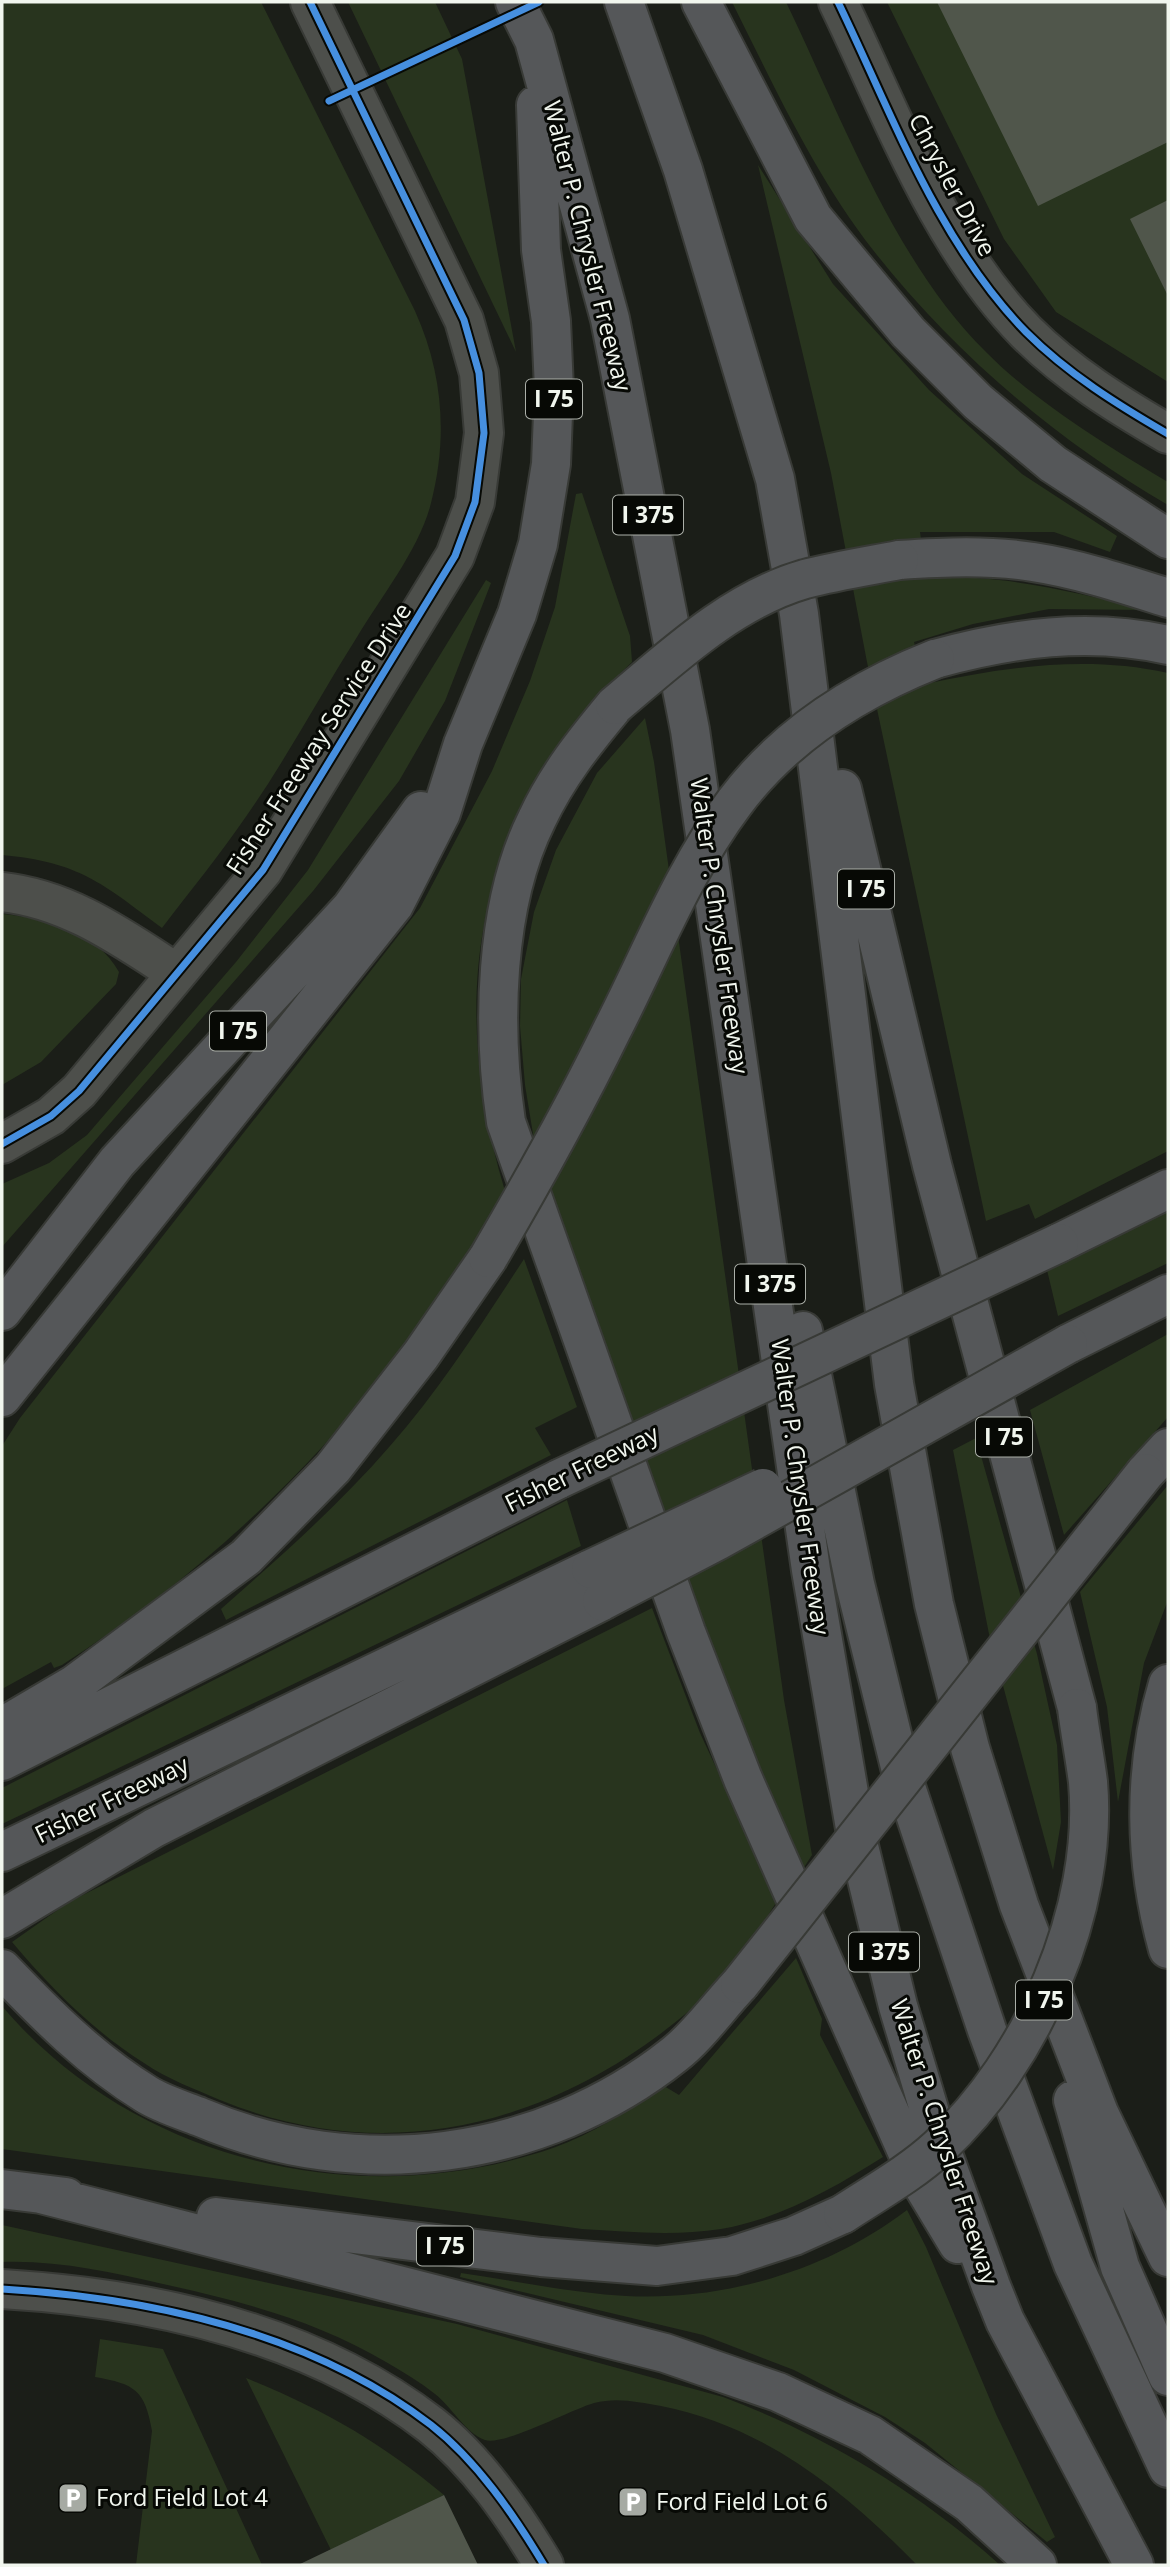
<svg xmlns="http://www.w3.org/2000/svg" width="1170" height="2567" font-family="'Open Sans',sans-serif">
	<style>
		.green { fill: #28341e }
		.building { fill: #50564b }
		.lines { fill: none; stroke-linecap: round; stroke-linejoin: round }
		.minor-casing { stroke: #383a36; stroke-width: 42 }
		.highway-casing { stroke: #383a36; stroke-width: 42 }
		.minor { stroke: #4d4f4b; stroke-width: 38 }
		.highway { stroke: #555759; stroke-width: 38 }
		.highway-bridge-casing { stroke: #383a36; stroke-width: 42; stroke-linecap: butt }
		.highway-bridge { stroke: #555759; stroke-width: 38 }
		.cycleway-casing { stroke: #070905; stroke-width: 11 }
		.cycleway { stroke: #468fdf; stroke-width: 7 }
		.labels { text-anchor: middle; stroke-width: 6; stroke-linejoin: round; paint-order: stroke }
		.shield { fill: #070905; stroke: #abafa8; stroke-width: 2 }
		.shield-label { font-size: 23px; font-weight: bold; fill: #f1f6ee }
		.street-label { font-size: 24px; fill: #f1f6ee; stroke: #070905 }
		.poi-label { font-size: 24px; fill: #f1f6ee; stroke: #070905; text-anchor: start }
	</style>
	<rect width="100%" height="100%" fill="#1b1e18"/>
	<path class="green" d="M 2,2 L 261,2 L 415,311 C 443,373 448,437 431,503 C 420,548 381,597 357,637 C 319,697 286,760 245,818 C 219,856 190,891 162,928 C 102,883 79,862 2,855 Z
		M 348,2 L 435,2 L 462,59 L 516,352 Z
		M 732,2 L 786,2 C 841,116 895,263 986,352 C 1033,400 1110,448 1168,482 L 1168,505 C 1057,441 953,352 873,250 C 815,176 774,86 732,2 Z
		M 887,2 L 1168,2 L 1168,382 L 1056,312 L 1004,239 Z
		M 758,165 L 833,284 L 929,390 L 1022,474 L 1117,536 L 1110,552 L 1054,532 L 920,532 L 926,577 C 1008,575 1069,591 1148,610 L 1049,609 L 973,624 L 914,642 L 925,684 C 1005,667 1087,655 1168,673 L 1168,1151 L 1035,1219 L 1029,1204 L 986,1221 L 867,662 L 831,473 Z
		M 582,493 L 630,636 L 632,662 C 478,811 444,989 505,1191 C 466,1253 431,1318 385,1374 C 293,1489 185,1586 62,1665 L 54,1668 L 51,1662 L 2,1689 L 2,1446 L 20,1418 L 420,908 L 492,771 L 530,681 L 555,607 L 576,494 Z
		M 486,580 L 491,583 L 445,701 L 399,781 L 313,891 L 2,1247 L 2,1184 L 49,1163 L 87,1135 L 236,962 L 308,870 Z
		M 645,718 L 654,762 L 784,1700 L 812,1855 L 801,1872 L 774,1812 L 614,1392 L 534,1140 L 525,1085 L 520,1026 L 521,979 L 534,912 L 556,850 L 597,773 Z
		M 2,914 C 44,918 97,931 119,972 L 116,984 L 41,1062 L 2,1085 Z
		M 1168,1211 L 1168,1263 L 1058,1316 L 1047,1270 Z
		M 524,1259 L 577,1407 L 535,1428 L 551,1455 L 226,1620 L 221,1609 C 280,1557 338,1506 390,1446 C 441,1388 482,1323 524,1259 Z
		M 1168,1334 L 1168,1417 L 1064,1535 L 1030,1410 Z
		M 976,1438 L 1037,1654 L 1057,1745 L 1061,1822 L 1053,1870 L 989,1634 L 953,1450 Z
		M 1168,1485 L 1168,1600 L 1144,1663 L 1118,1802 L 1107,1707 L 1080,1592 Z
		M 567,1500 L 581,1546 L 2,1824 L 2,1788 Z
		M 652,1608 L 700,1733 L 778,1900 C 761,1925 741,1963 720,1983 C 582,2116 403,2175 220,2100 C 195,2089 167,2079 144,2063 C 92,2030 51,1988 12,1942 L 69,1902 Z
		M 796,1958 L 822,2019 L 820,2035 L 883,2157 C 834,2188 780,2219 721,2229 C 676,2236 628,2232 582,2229 L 2,2149 L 2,2006 C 135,2163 361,2214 553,2148 C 593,2134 629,2110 664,2086 L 679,2095 Z
		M 907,2210 L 926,2247 L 996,2414 L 1055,2537 L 1047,2542 L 925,2443 L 885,2417 L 794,2370 L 703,2335 L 460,2277 L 461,2273 C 516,2281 571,2293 626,2296 C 726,2301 828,2270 907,2210 Z
		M 2,2225 L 457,2324 L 723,2397 C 825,2435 920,2493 1000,2565 L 917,2565 C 846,2492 764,2426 661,2406 C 638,2402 617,2397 594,2403 C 570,2410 504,2446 485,2440 C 465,2433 452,2407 435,2394 C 420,2382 403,2372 386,2362 C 318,2321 240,2301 163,2284 C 110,2272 57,2260 2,2262 Z
		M 100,2339 L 163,2349 L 262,2565 L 136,2565 L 152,2431 C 145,2390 135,2384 95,2377 Z
		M 246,2378 C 324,2410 379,2441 444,2495 L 331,2550 Z"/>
	<path class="building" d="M 937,2 L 1168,2 L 1168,142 L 1038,206 Z
		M 1168,200 L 1168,296 L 1130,219 Z
		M 444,2495 L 478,2565 L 298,2565 Z"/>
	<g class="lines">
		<g class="minor-casing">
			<path id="minor" d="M 838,2 C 892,114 938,242 1026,332 C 1068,374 1118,405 1168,434
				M 2,892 C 68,899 121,937 175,972
				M 2,1144 L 51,1116 L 79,1091 L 263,870 L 455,556 L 475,502 L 484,433 L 479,373 L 464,320 L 310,2
				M 2,2289 C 151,2298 310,2332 431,2425 C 477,2461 514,2515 544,2565"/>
		</g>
		<g class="highway-casing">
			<path id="highway" d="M 515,2 L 534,40 L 610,319 L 690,730 L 811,1570 L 856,1834 L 898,2006 L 940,2146 L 991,2286 L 1005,2321 L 1134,2565
				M 624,2 L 683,170 L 775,479 L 799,614 L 894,1384 L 934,1604 L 970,1748 L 1019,1905 L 1099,2113 L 1168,2257
				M 701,2 L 813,218 L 908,332 L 978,402 L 1053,464 L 1168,539
				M 899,560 C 944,557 989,555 1033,562 C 1079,569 1124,584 1168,598
				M 935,659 C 1011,638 1089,627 1168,645
				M 615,705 C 585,741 557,776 537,819 C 494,905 492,1028 506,1122 L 686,1632 L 743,1779 L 920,2181 L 958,2244
				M 842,789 L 932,1165 L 1077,1708
				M 1059,1243 L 1168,1189
				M 2,1311 L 117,1162 L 351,908 L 421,811
				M 803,1331 L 855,1584 L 902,1775 L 987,2030 L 1073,2264 L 1168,2468
				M 1068,1344 L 1168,1294
				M 2,1397 L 394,905 L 441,813 L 463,744 L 517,614 L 538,544 L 551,464 L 554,389 L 551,321 L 541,250 L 536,105
				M 1145,1473 L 1168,1448
				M 1168,1684 C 1142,1771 1144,1862 1168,1949
				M 2,1727 L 75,1684 L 246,1557 L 333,1468 L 421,1355 L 488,1258
				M 2,1761 L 559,1479
				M 2,1852 L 591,1569
				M 2,1919 L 154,1828 L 602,1601
				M 2,1969 C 46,2015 91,2060 146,2094 C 162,2104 182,2110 200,2117 C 357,2184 541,2161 675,2054 C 699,2035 719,2006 740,1984
				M 1073,2100 L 1120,2267 L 1168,2376
				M 2,2189 L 66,2197
				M 41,2194 L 665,2353 L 778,2392 L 870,2435 L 969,2503 L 1037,2565
				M 216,2217 L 541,2257 L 657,2266 L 732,2256 L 794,2236 L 843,2214"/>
		</g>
		<use href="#minor" class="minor"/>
		<use href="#highway" class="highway"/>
		<g class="highway-bridge-casing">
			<path id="highway-bridge" d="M 615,705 C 672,657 732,600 805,579 C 836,571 868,566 899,560
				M 488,1258 C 532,1183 574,1108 612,1030 C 651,954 683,871 735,802 C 786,734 857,690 935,659
				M 559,1479 L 1059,1243
				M 591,1569 L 763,1488
				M 602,1601 L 717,1541 L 1068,1344
				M 740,1984 L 1145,1473
				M 843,2214 C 875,2193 911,2173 939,2147 C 1032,2061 1099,1910 1088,1782 C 1085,1758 1080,1733 1077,1708"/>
		</g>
		<use href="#highway-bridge" class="highway-bridge"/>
		<g class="cycleway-casing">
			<path id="cycleway" d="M 838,2 C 892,114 938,242 1026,332 C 1068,374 1118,405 1168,434
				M 329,101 L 539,2
				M 2,1144 L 51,1116 L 79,1091 L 263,870 L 455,556 L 475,502 L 484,433 L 479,373 L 464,320 L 310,2
				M 2,2289 C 151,2298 310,2332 431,2425 C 477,2461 514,2515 544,2565"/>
		</g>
		<use href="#cycleway" class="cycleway"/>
	</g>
	<defs>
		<g id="parking-square" transform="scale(1.575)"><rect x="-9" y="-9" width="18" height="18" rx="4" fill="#a6aaa3" stroke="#070905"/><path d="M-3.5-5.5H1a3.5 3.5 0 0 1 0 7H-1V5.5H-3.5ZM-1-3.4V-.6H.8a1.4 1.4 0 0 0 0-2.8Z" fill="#fff"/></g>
	</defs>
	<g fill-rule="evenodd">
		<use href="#parking-square" x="73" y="2498"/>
		<use href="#parking-square" x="633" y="2502"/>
	</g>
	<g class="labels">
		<g class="shield">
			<rect x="526" y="379.5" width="56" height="39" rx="5"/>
			<rect x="613" y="495.5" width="70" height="39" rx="5"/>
			<rect x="838" y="869.5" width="56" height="39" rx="5"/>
			<rect x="210" y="1011.5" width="56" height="39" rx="5"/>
			<rect x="735" y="1264.5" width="70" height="39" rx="5"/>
			<rect x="976" y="1417.5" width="56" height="39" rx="5"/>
			<rect x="849" y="1932.5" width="70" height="39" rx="5"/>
			<rect x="1016" y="1980.5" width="56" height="39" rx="5"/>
			<rect x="417" y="2226.5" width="56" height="39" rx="5"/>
		</g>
		<g class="shield-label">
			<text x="554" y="407">I 75</text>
			<text x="648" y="523">I 375</text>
			<text x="866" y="897">I 75</text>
			<text x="238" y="1039">I 75</text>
			<text x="770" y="1292">I 375</text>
			<text x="1004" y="1445">I 75</text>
			<text x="884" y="1960">I 375</text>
			<text x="1044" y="2008">I 75</text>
			<text x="445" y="2254">I 75</text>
		</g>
		<g class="street-label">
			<text transform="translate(952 185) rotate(62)" y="8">Chrysler Drive</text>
			<text transform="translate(587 246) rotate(76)" y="8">Walter P. Chrysler Freeway</text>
			<text transform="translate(319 739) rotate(-57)" y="8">Fisher Freeway Service Drive</text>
			<text transform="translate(719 926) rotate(82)" y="8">Walter P. Chrysler Freeway</text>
			<text transform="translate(582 1469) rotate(-26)" y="8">Fisher Freeway</text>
			<text transform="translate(800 1487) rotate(82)" y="8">Walter P. Chrysler Freeway</text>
			<text transform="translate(112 1800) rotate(-26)" y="8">Fisher Freeway</text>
			<text transform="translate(944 2142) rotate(72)" y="8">Walter P. Chrysler Freeway</text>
		</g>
		<g class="poi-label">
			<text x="96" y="2506">Ford Field Lot 4</text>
			<text x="656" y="2510">Ford Field Lot 6</text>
		</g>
	</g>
	<rect width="1170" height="2567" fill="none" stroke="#f1f6ee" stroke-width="7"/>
</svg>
